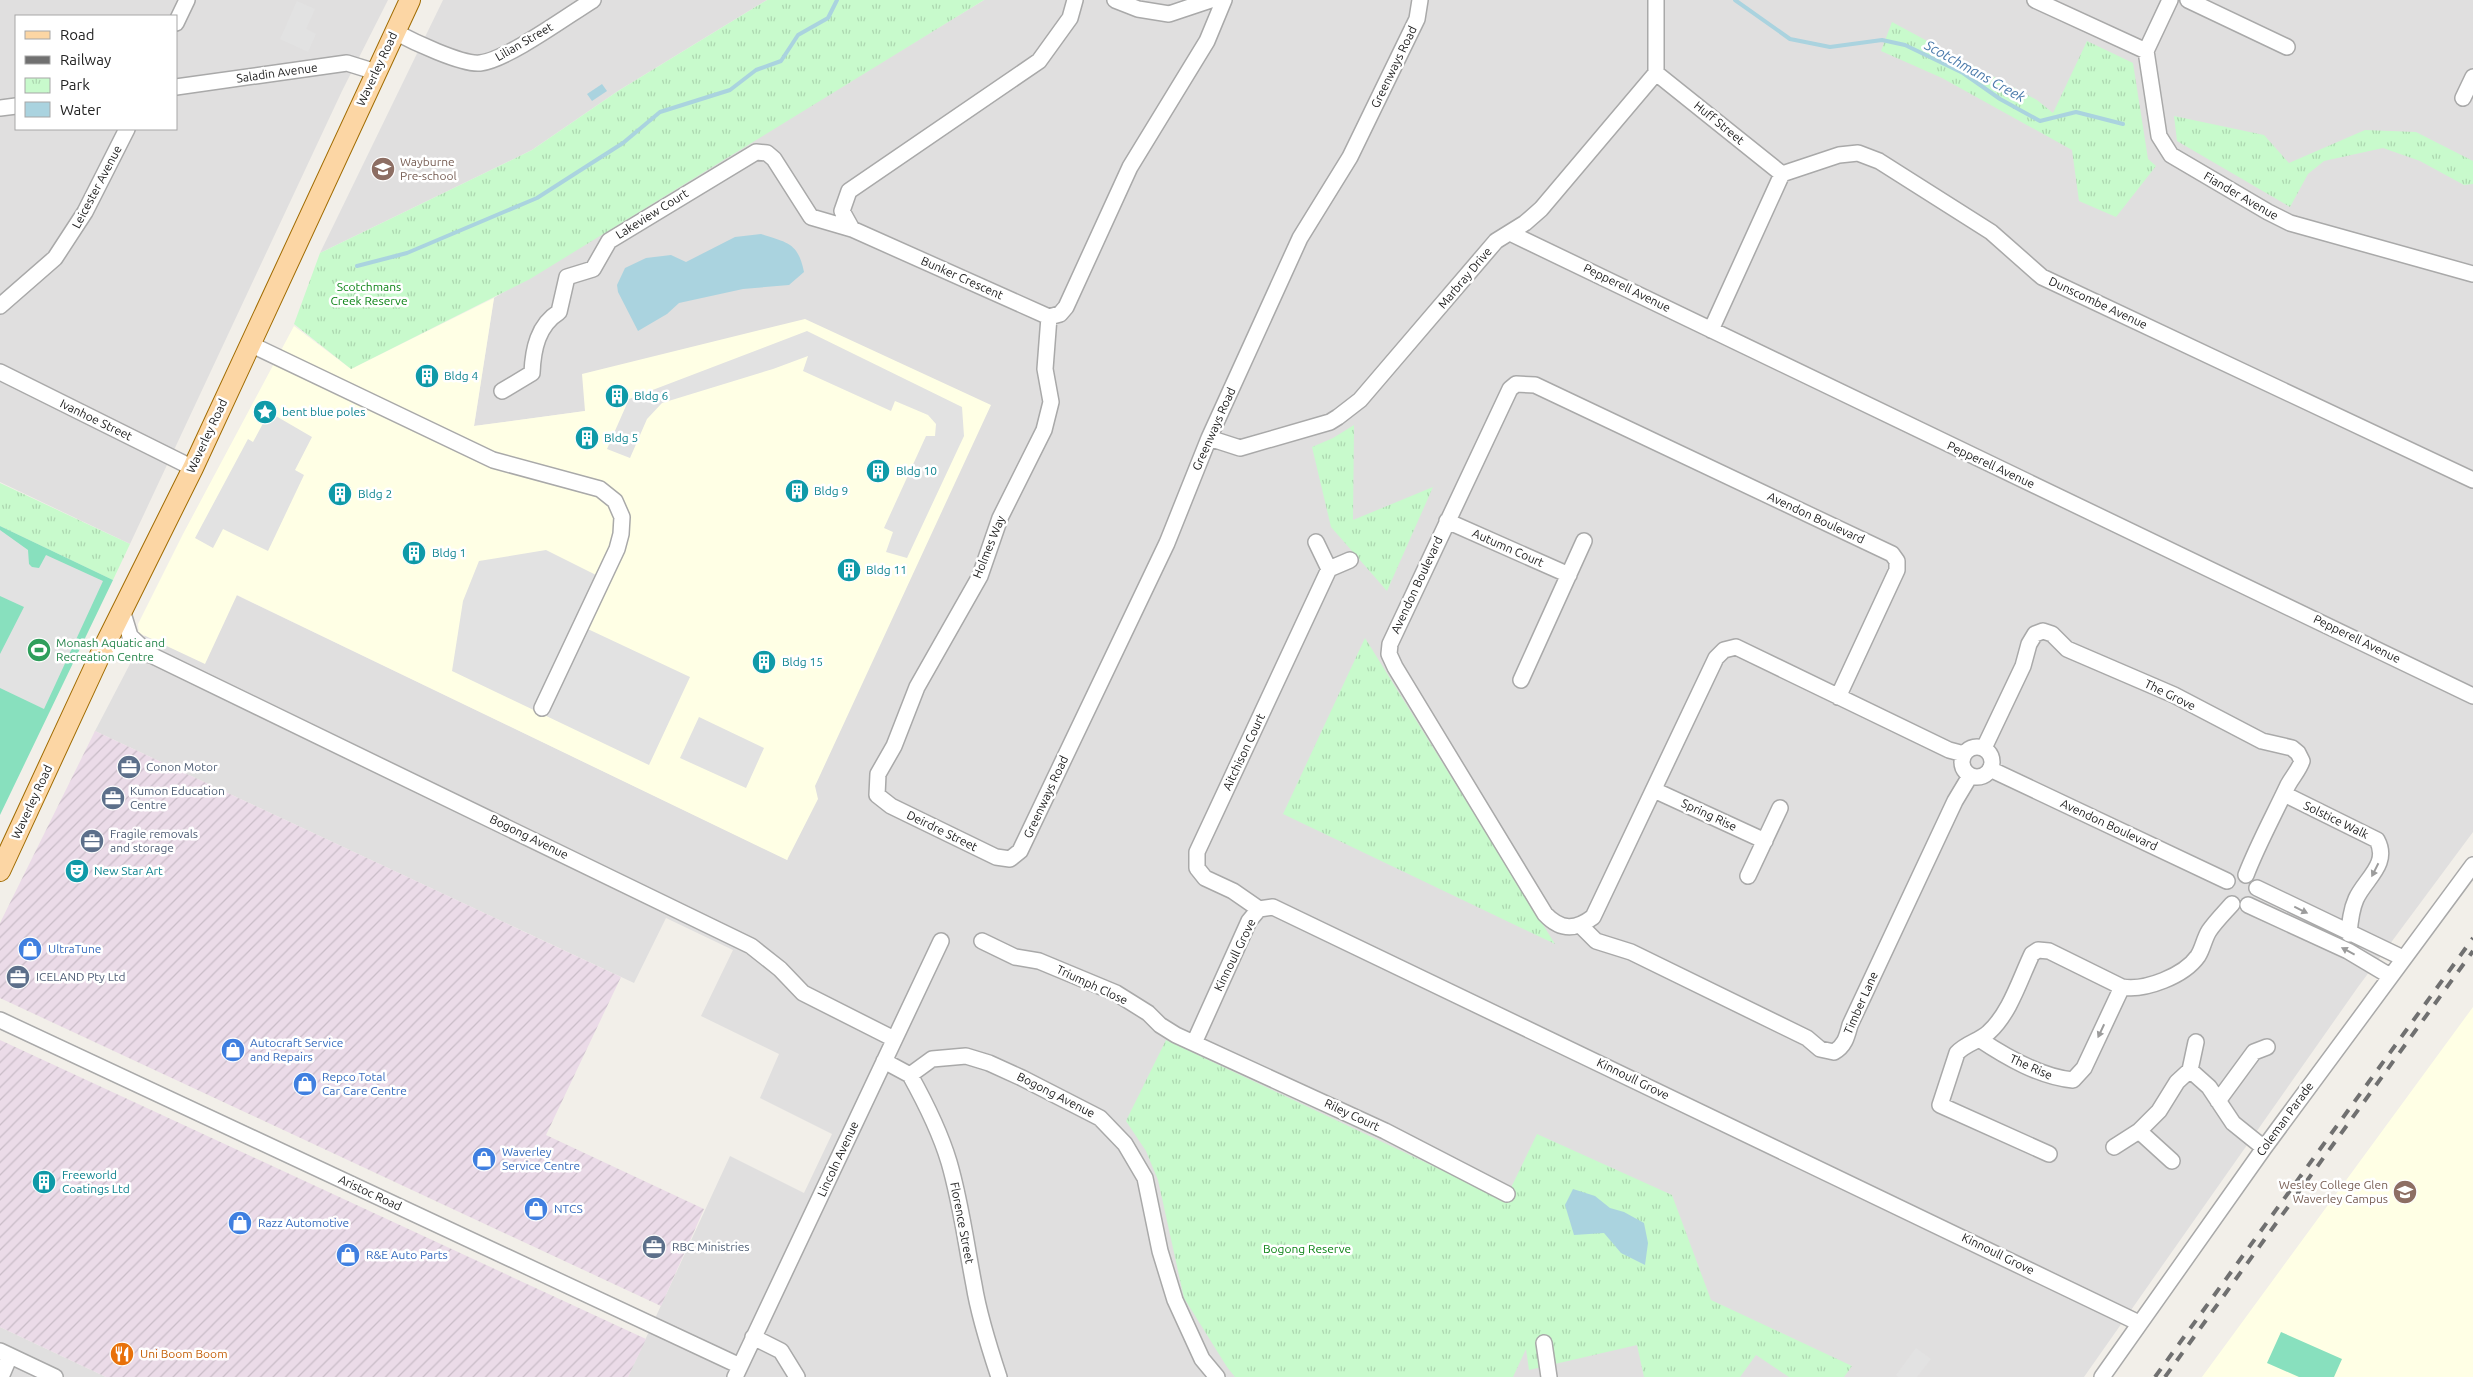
<svg xmlns="http://www.w3.org/2000/svg" width="2473" height="1377" font-family="Ubuntu,sans-serif">
	<style>
		.residential { fill: #e0dfdf; fill-rule: evenodd }
		.industrial { fill: url(#industrial-furrows) }
		.education { fill: #ffffe5 }
		.park { fill: url(#park-tufts) }
		.pitch { fill: #88e0be }
		.parking { fill: #e2e2e2 }
		.water { fill: #aad3df }
		.lines { fill: none; stroke-linecap: round; stroke-linejoin: round }
		.stream { stroke: #aad3df; stroke-width: 4 }
		.minor-casing { stroke: #a9a9a9; stroke-width: 18 }
		.major-casing { stroke: #a06b00; stroke-width: 22 }
		.minor { stroke: #fff; stroke-width: 15 }
		.major { stroke: #fcd6a4; stroke-width: 20 }
		.rail { stroke: #707070; stroke-width: 4; stroke-dasharray: 10 10; stroke-linecap: butt }
		.oneway { fill: #9c9c9c }
		.labels { text-anchor: middle; stroke-width: 5; stroke-linejoin: round; paint-order: stroke }
		.street-label { font-size: 12px; fill: #222; stroke: #fff }
		.education-label { font-size: 12px; fill: #785e54; stroke: #fff; text-anchor: start }
		.park-label { font-size: 12px; fill: #0c8416; stroke: #fff }
		.culture-label { font-size: 12px; fill: #0d838f; stroke: #fff; text-anchor: start }
		.leisure-label { font-size: 12px; fill: #27864d; stroke: #fff; text-anchor: start }
		.service-label { font-size: 12px; fill: #4e5e75; stroke: #fff; text-anchor: start }
		.shop-label { font-size: 12px; fill: #366cbe; stroke: #fff; text-anchor: start }
		.food-label { font-size: 12px; fill: #c56008; stroke: #fff; text-anchor: start }
		.water-label { font-size: 14px; font-style: italic; fill: #4a7aab; stroke: #fff }
	</style>
	<defs>
		<pattern id="industrial-furrows" width="10" height="10" patternUnits="userSpaceOnUse" patternTransform="scale(1.25)"><rect width="10" height="10" fill="#ebdbe8"/><path d="M-1 1l2-2M0 10L10 0M9 11l2-2" fill="none" stroke="#c9bcc7"/></pattern>
		<pattern id="park-tufts" width="24" height="20" patternUnits="userSpaceOnUse" patternTransform="scale(1.25)"><rect width="24" height="20" fill="#c8facc"/><path d="M3 7l-1-3M5 7V3M7 7l1-3M15 17l-1-3M17 17v-4M19 17l1-3" fill="none" stroke="#acd6af"/></pattern>
	</defs>
	<rect width="100%" height="100%" fill="#f2efe9"/>
	<path class="residential" d="M 0,0 L 388,0 L 342,91 L 130,544 L 0,482 ZM 16,16 L 176,16 L 176,129 L 16,129 Z
		M 443,0 L 767,0 L 618,91 L 532,150 L 320,253 Z
		M 984,0 L 2473,0 L 2473,832 L 2358,987 L 2084,1377 L 628,1377 L 730,1156 L 804,1193 L 832,1134 L 760,1098 L 779,1054 L 701,1016 L 733,950 L 666,918 L 634,983 L 95,731 L 180,568 L 788,860 L 585,411 L 474,426 L 494,298 Z
		M 0,1327 L 106,1377 L 0,1377 Z"/>
	<path class="industrial" d="M 95,731 L 621,977 L 546,1135 L 704,1209 L 661,1306 L 0,998 L 0,923 Z
		M 0,1040 L 646,1339 L 628,1377 L 106,1377 L 0,1327 Z"/>
	<path class="education" d="M 494,298 L 474,426 L 585,411 L 582,374 L 805,319 L 991,405 L 815,786 L 818,799 L 787,860 L 237,595 L 205,664 L 139,633 L 138,624 L 183,534 L 294,326 L 351,369 Z
		M 2473,1007 L 2473,1377 L 2202,1377 Z"/>
	<path class="park" d="M 767,0 L 984,0 L 530,279 L 351,369 L 294,324 L 320,253 L 532,150 L 618,91 Z
		M 1892,22 L 2037,100 L 2053,113 L 2087,41 L 2133,63 L 2148,159 L 2156,166 L 2116,217 L 2079,201 L 2072,150 L 1942,78 L 1881,51 Z
		M 2174,116 L 2264,135 L 2289,163 L 2365,130 L 2416,132 L 2473,161 L 2473,184 L 2464,185 L 2420,161 L 2383,148 L 2324,161 L 2308,174 L 2290,207 L 2177,141 Z
		M 1354,425 L 1353,520 L 1433,487 L 1387,591 L 1331,527 L 1312,447 L 1333,438 Z
		M 0,483 L 130,544 L 113,580 L 0,526 Z
		M 1365,638 L 1555,944 L 1283,814 Z
		M 1166,1040 L 1505,1200 L 1537,1134 L 1672,1195 L 1711,1300 L 1852,1366 L 1844,1377 L 1789,1377 L 1756,1355 L 1740,1377 L 1644,1377 L 1637,1345 L 1529,1370 L 1526,1349 L 1513,1377 L 1235,1377 L 1227,1367 L 1184,1298 L 1158,1180 L 1146,1151 L 1126,1121 Z"/>
	<path class="pitch" d="M 0,526 L 113,580 L 0,815 Z
		M 2281,1332 L 2342,1359 L 2334,1377 L 2299,1377 L 2267,1363 Z"/>
	<path class="parking" d="M 297,1 L 315,9 L 306,29 L 316,34 L 308,52 L 280,39 Z
		M 807,331 L 962,407 L 964,436 L 907,558 L 886,552 L 893,532 L 884,528 L 926,436 L 935,436 L 936,424 L 928,415 L 895,401 L 891,411 L 803,371 L 808,356 L 773,369 L 662,403 L 647,419 L 630,458 L 607,449 L 629,399 Z
		M 269,412 L 312,437 L 295,470 L 304,475 L 268,551 L 223,529 L 213,548 L 195,538 L 248,439 L 253,442 Z
		M 0,530 L 28,550 L 29,564 L 32,567 L 39,568 L 46,555 L 103,581 L 44,709 L 0,688 L 0,654 L 24,607 L 0,596 Z
		M 546,550 L 596,575 L 575,623 L 690,677 L 649,765 L 452,671 L 463,601 L 479,561 Z
		M 699,717 L 764,748 L 746,788 L 680,758 Z
		M 1916,1348 L 1931,1359 L 1917,1377 L 1898,1377 L 1896,1375 Z"/>
	<path class="water" d="M 602,84 L 607,91 L 592,101 L 587,94 Z
		M 761,234 C 787,243 798,242 804,272 L 789,285 L 743,289 L 679,303 L 667,314 L 638,331 L 618,292 L 617,285 L 625,268 L 646,258 L 671,255 L 686,262 L 735,237 Z
		M 1573,1189 L 1595,1196 L 1610,1208 L 1624,1212 L 1644,1223 L 1648,1243 L 1645,1265 L 1621,1253 L 1604,1233 L 1574,1235 L 1565,1205 Z"/>
	<g class="lines">
		<path class="stream" d="M 1735,0 L 1790,39 L 1830,47 L 1882,40 L 1905,45 L 1963,73 L 2000,99 L 2040,121 L 2076,112 L 2123,124
			M 357,266 L 407,253 L 537,198 L 623,143 L 660,112 L 730,90 L 756,70 L 781,61 L 798,35 L 828,18 L 837,0"/>
		<g class="minor-casing">
			<path id="minor" d="M 1075,0 L 1070,18 L 1039,61 L 849,191 L 842,211 L 852,229 L 1049,317 L 1060,314 L 1066,307 L 1130,167 L 1207,41 L 1224,0
				M 1115,0 L 1138,9 L 1169,14 L 1211,0
				M 2035,0 L 2146,51
				M 2170,0 L 2146,51 L 2159,136 L 2171,155 L 2268,212 L 2290,223 L 2473,274
				M 2188,0 L 2287,47
				M 176,23 L 187,0
				M 395,32 C 412,41 462,65 480,63 C 507,60 567,16 593,0
				M 1656,73 L 1782,174
				M 176,87 L 347,63 L 376,72
				M 2463,98 L 2473,77
				M 0,108 L 16,106
				M 1510,233 L 2473,696
				M 0,306 L 55,258 L 85,212 L 127,129
				M 1049,317 L 1045,369 L 1051,402 L 1044,430 L 1000,518 L 980,576 L 917,687 L 894,746 L 878,774 L 877,795 L 891,806 L 996,857 L 1010,859 L 1020,851 L 1167,543 L 1209,438 L 1300,238 L 1350,157 L 1417,19 L 1420,0
				M 1711,330 L 1782,174 L 1839,155 L 1858,153 L 1879,161 L 1991,232 L 2042,277 L 2473,480
				M 250,344 L 493,460 L 600,489 L 615,501 L 622,517 L 621,534 L 617,549 L 542,708
				M 0,372 L 193,468
				M 502,391 L 532,373 C 533,349 538,325 559,312 L 567,277 L 593,269 L 609,241 L 756,152 L 767,153 L 774,159 L 811,217 L 852,229
				M 1209,438 L 1240,448 L 1330,422 L 1338,417 L 1360,400 L 1496,241 L 1525,223 L 1541,209 L 1656,73 L 1656,0
				M 1447,521 L 1569,575
				M 1316,542 L 1329,569 L 1350,560
				M 122,610 L 130,636 L 149,654
				M 101,653 L 123,650 L 151,655 L 751,946 L 780,969 L 803,993 L 894,1039
				M 1521,680 L 1584,541
				M 1838,697 L 1897,570 L 1897,561 L 1892,554 L 1535,385 L 1516,384 L 1510,389 L 1390,644 L 1389,654 L 1395,667 L 1545,914 C 1561,931 1576,930 1593,917 L 1716,658 L 1724,650 L 1736,647 L 1949,750 L 1964,754
				M1962 762a15 15 0 1 1 30 0a15 15 0 1 1-30 0Z
				M 1984,748 L 2023,666 L 2029,644 L 2035,634 L 2043,631 L 2052,634 L 2067,649 L 2174,695 L 2262,741 L 2292,748 L 2298,753 L 2302,761 C 2299,770 2293,776 2288,785 C 2274,815 2258,844 2246,875
				M 1990,769 L 2227,881
				M 1654,790 L 1765,841
				M 2284,794 L 2377,840 C 2390,864 2365,879 2356,899 C 2351,910 2350,922 2349,934
				M 1748,876 L 1780,808
				M 2257,888 L 2403,958
				M 2248,905 L 2348,951 L 2390,976
				M 1259,909 L 1233,891 L 1205,878 L 1197,868 L 1197,852 L 1329,569
				M 1581,926 L 1596,941 L 1631,952 L 1807,1038 L 1820,1049 L 1834,1052 C 1845,1046 1847,1036 1850,1025 L 1955,801 L 1970,776
				M 982,941 L 1015,957 L 1039,961 L 1116,993 L 1148,1013 L 1160,1025 L 1176,1035 L 1385,1131 L 1507,1194
				M 0,1020 L 740,1366
				M 1979,1039 C 2006,1057 2040,1077 2073,1080 L 2084,1068 L 2122,987
				M 1194,1043 L 1249,921 L 1259,909 L 1273,907 L 2139,1323
				M 884,1061 L 910,1075 L 932,1059 L 966,1056 L 989,1063 L 1022,1078 L 1100,1118 L 1125,1144 L 1145,1178 L 1160,1251 L 1175,1300 L 1202,1359 L 1217,1377
				M 2190,1070 L 2209,1087 L 2233,1123 L 2264,1148
				M 910,1075 C 925,1102 940,1132 949,1162 C 961,1203 966,1244 974,1285 C 979,1316 989,1347 999,1377
				M 2218,1101 L 2254,1052 L 2267,1047
				M 2139,1131 L 2172,1161
				M 2114,1147 L 2139,1131 L 2159,1111 L 2177,1082 L 2190,1070 L 2196,1042
				M 2049,1154 L 1940,1105 L 1957,1053 C 1966,1043 1980,1041 1989,1032 C 2010,1013 2020,979 2032,954 L 2038,950 L 2049,951 L 2122,987 C 2145,991 2184,976 2198,956 C 2203,948 2204,939 2209,931 C 2215,922 2224,913 2232,904
				M 753,1337 L 781,1351 L 797,1377
				M 1544,1343 L 1549,1377
				M 0,1351 L 55,1377
				M 1,1377 L 10,1356
				M 735,1377 L 941,941
				M 2102,1377 L 2264,1148 L 2473,865"/>
		</g>
		<g class="major-casing">
			<path id="major" d="M 0,871 L 101,653 L 193,468 L 410,0"/>
		</g>
		<use href="#minor" class="minor"/>
		<use href="#major" class="major"/>
		<path class="rail" d="M 2155,1377 L 2473,938
			M 2165,1377 L 2473,951"/>
	</g>
	<defs><path id="oneway-solid" d="M-6-.8H1V-3.2L6.5 0L1 3.2V.8H-6Z" transform="scale(1.25)"/></defs>
	<g class="oneway">
		<use href="#oneway-solid" transform="translate(2375 870) rotate(117)"/>
		<use href="#oneway-solid" transform="translate(2301 910) rotate(26)"/>
		<use href="#oneway-solid" transform="translate(2348 951) rotate(-152)"/>
		<use href="#oneway-solid" transform="translate(2101 1031) rotate(115)"/>
	</g>
	<defs>
		<g id="school-disc" transform="scale(1.25)"><circle r="9.5" fill="#8d6e63" stroke="#fff"/><path d="M0-5L7-2L0 1L-7-2ZM-4 1L0 2.5L4 1V4Q0 6-4 4Z" fill="#fff"/></g>
		<g id="building-disc" transform="scale(1.25)"><circle r="9.5" fill="#0f9aa8" stroke="#fff"/><path d="M-4-6H4V6H1V3H-1V6H-4ZM-2.5-4.3h1.7v1.8h-1.7ZM.8-4.3h1.7v1.8H.8ZM-2.5-1h1.7V.8h-1.7ZM.8-1h1.7V.8H.8Z" fill="#fff"/></g>
		<g id="sight-disc" transform="scale(1.25)"><circle r="9.5" fill="#0f9aa8" stroke="#fff"/><path d="M0-6L1.8-2.2L6-1.7L2.9 1.2L3.7 5.4L0 3.3L-3.7 5.4L-2.9 1.2L-6-1.7L-1.8-2.2Z" fill="#fff"/></g>
		<g id="stadium-disc" transform="scale(1.25)"><circle r="9.5" fill="#2e9e5b" stroke="#fff"/><path d="M0-5a6.5 5 0 1 0 0 10a6.5 5 0 1 0 0-10ZM-3.5-1.8h7v3.6h-7Z" fill="#fff"/></g>
		<g id="office-disc" transform="scale(1.25)"><circle r="9.5" fill="#5c6f8a" stroke="#fff"/><path d="M-6-3h4V-5.5h4V-3h4V5H-6ZM-1-4.5V-3h2v-1.5ZM-6 0V1H6V0Z" fill="#fff"/></g>
		<g id="theatre-disc" transform="scale(1.25)"><circle r="9.5" fill="#0f9aa8" stroke="#fff"/><path d="M-5-5.5Q0-4 5-5.5V0Q5 5 0 6Q-5 5-5 0ZM-3.3-2.5H-1v1.5H-3.3ZM1-2.5H3.3v1.5H1ZM-2.8 1Q0 5.5 2.8 1Z" fill="#fff"/></g>
		<g id="shop-disc" transform="scale(1.25)"><circle r="9.5" fill="#3f7fe0" stroke="#fff"/><path d="M-5-2.5h2.3a2.7 3.5 0 0 1 5.4 0H5L5.5 6h-11ZM-1.5-2.5h3a1.5 2.3 0 0 0-3 0Z" fill="#fff"/></g>
		<g id="restaurant-disc" transform="scale(1.25)"><circle r="9.5" fill="#e8710a" stroke="#fff"/><path d="M-5-6h1v4h1v-4h1v4h1v-4h1v5L-1.5 .5V6h-2V.5L-5-1ZM5-6V6H3V1.5H1.5Q1.5-4 5-6Z" fill="#fff"/></g>
	</defs>
	<g fill-rule="evenodd">
		<use href="#school-disc" x="383" y="169"/>
		<use href="#building-disc" x="427" y="376"/>
		<use href="#building-disc" x="617" y="396"/>
		<use href="#sight-disc" x="265" y="412"/>
		<use href="#building-disc" x="587" y="438"/>
		<use href="#building-disc" x="878" y="471"/>
		<use href="#building-disc" x="797" y="491"/>
		<use href="#building-disc" x="340" y="494"/>
		<use href="#building-disc" x="414" y="553"/>
		<use href="#building-disc" x="849" y="570"/>
		<use href="#stadium-disc" x="39" y="650"/>
		<use href="#building-disc" x="764" y="662"/>
		<use href="#office-disc" x="129" y="767"/>
		<use href="#office-disc" x="113" y="798"/>
		<use href="#office-disc" x="92" y="841"/>
		<use href="#theatre-disc" x="77" y="871"/>
		<use href="#shop-disc" x="30" y="949"/>
		<use href="#office-disc" x="18" y="977"/>
		<use href="#shop-disc" x="233" y="1050"/>
		<use href="#shop-disc" x="305" y="1084"/>
		<use href="#shop-disc" x="484" y="1159"/>
		<use href="#building-disc" x="44" y="1182"/>
		<use href="#school-disc" x="2405" y="1192"/>
		<use href="#shop-disc" x="536" y="1209"/>
		<use href="#shop-disc" x="240" y="1223"/>
		<use href="#office-disc" x="654" y="1247"/>
		<use href="#shop-disc" x="348" y="1255"/>
		<use href="#restaurant-disc" x="122" y="1354"/>
	</g>
	<g class="labels">
		<g class="street-label">
			<text transform="translate(524 42) rotate(-30)" y="4">Lilian Street</text>
			<text transform="translate(1394 67) rotate(-64)" y="4">Greenways Road</text>
			<text transform="translate(377 69) rotate(-65)" y="4">Waverley Road</text>
			<text transform="translate(277 73) rotate(-8)" y="4">Saladin Avenue</text>
			<text transform="translate(1719 123) rotate(39)" y="4">Huff Street</text>
			<text transform="translate(97 187) rotate(-62)" y="4">Leicester Avenue</text>
			<text transform="translate(2241 196) rotate(30)" y="4">Fiander Avenue</text>
			<text transform="translate(652 214) rotate(-32)" y="4">Lakeview Court</text>
			<text transform="translate(962 278) rotate(24)" y="4">Bunker Crescent</text>
			<text transform="translate(1465 278) rotate(-50)" y="4">Marbray Drive</text>
			<text transform="translate(1627 288) rotate(26)" y="4">Pepperell Avenue</text>
			<text transform="translate(2098 303) rotate(25)" y="4">Dunscombe Avenue</text>
			<text transform="translate(96 420) rotate(26)" y="4">Ivanhoe Street</text>
			<text transform="translate(1214 429) rotate(-66)" y="4">Greenways Road</text>
			<text transform="translate(207 436) rotate(-65)" y="4">Waverley Road</text>
			<text transform="translate(1991 465) rotate(25)" y="4">Pepperell Avenue</text>
			<text transform="translate(1816 518) rotate(25)" y="4">Avendon Boulevard</text>
			<text transform="translate(989 547) rotate(-68)" y="4">Holmes Way</text>
			<text transform="translate(1508 548) rotate(24)" y="4">Autumn Court</text>
			<text transform="translate(1417 585) rotate(-65)" y="4">Avendon Boulevard</text>
			<text transform="translate(2357 639) rotate(26)" y="4">Pepperell Avenue</text>
			<text transform="translate(2170 695) rotate(26)" y="4">The Grove</text>
			<text transform="translate(1244 752) rotate(-65)" y="4">Aitchison Court</text>
			<text transform="translate(1046 797) rotate(-65)" y="4">Greenways Road</text>
			<text transform="translate(32 802) rotate(-65)" y="4">Waverley Road</text>
			<text transform="translate(1709 815) rotate(25)" y="4">Spring Rise</text>
			<text transform="translate(2336 820) rotate(26)" y="4">Solstice Walk</text>
			<text transform="translate(2109 825) rotate(25)" y="4">Avendon Boulevard</text>
			<text transform="translate(942 831) rotate(26)" y="4">Deirdre Street</text>
			<text transform="translate(529 837) rotate(26)" y="4">Bogong Avenue</text>
			<text transform="translate(1235 955) rotate(-64)" y="4">Kinnoull Grove</text>
			<text transform="translate(1092 985) rotate(25)" y="4">Triumph Close</text>
			<text transform="translate(1861 1003) rotate(-66)" y="4">Timber Lane</text>
			<text transform="translate(2031 1067) rotate(24)" y="4">The Rise</text>
			<text transform="translate(1633 1079) rotate(26)" y="4">Kinnoull Grove</text>
			<text transform="translate(1056 1095) rotate(27)" y="4">Bogong Avenue</text>
			<text transform="translate(1352 1115) rotate(25)" y="4">Riley Court</text>
			<text transform="translate(2285 1119) rotate(-54)" y="4">Coleman Parade</text>
			<text transform="translate(838 1159) rotate(-65)" y="4">Lincoln Avenue</text>
			<text transform="translate(370 1193) rotate(25)" y="4">Aristoc Road</text>
			<text transform="translate(962 1223) rotate(79)" y="4">Florence Street</text>
			<text transform="translate(1998 1254) rotate(26)" y="4">Kinnoull Grove</text>
		</g>
		<g class="education-label">
			<text x="400" y="166">Wayburne<tspan x="400" dy="14">Pre-school</tspan></text>
			<text x="2388" y="1189" text-anchor="end">Wesley College Glen<tspan x="2388" dy="14">Waverley Campus</tspan></text>
		</g>
		<g class="park-label">
			<text x="369" y="291">Scotchmans<tspan x="369" dy="14">Creek Reserve</tspan></text>
			<text x="1307" y="1253">Bogong Reserve</text>
		</g>
		<g class="culture-label">
			<text x="444" y="380">Bldg 4</text>
			<text x="634" y="400">Bldg 6</text>
			<text x="282" y="416">bent blue poles</text>
			<text x="604" y="442">Bldg 5</text>
			<text x="896" y="475">Bldg 10</text>
			<text x="814" y="495">Bldg 9</text>
			<text x="358" y="498">Bldg 2</text>
			<text x="432" y="557">Bldg 1</text>
			<text x="866" y="574">Bldg 11</text>
			<text x="782" y="666">Bldg 15</text>
			<text x="94" y="875">New Star Art</text>
			<text x="62" y="1179">Freeworld<tspan x="62" dy="14">Coatings Ltd</tspan></text>
		</g>
		<g class="leisure-label">
			<text x="56" y="647">Monash Aquatic and<tspan x="56" dy="14">Recreation Centre</tspan></text>
		</g>
		<g class="service-label">
			<text x="146" y="771">Conon Motor</text>
			<text x="130" y="795">Kumon Education<tspan x="130" dy="14">Centre</tspan></text>
			<text x="110" y="838">Fragile removals<tspan x="110" dy="14">and storage</tspan></text>
			<text x="36" y="981">ICELAND Pty Ltd</text>
			<text x="672" y="1251">RBC Ministries</text>
		</g>
		<g class="shop-label">
			<text x="48" y="953">UltraTune</text>
			<text x="250" y="1047">Autocraft Service<tspan x="250" dy="14">and Repairs</tspan></text>
			<text x="322" y="1081">Repco Total<tspan x="322" dy="14">Car Care Centre</tspan></text>
			<text x="502" y="1156">Waverley<tspan x="502" dy="14">Service Centre</tspan></text>
			<text x="554" y="1213">NTCS</text>
			<text x="258" y="1227">Razz Automotive</text>
			<text x="366" y="1259">R&amp;E Auto Parts</text>
		</g>
		<g class="food-label">
			<text x="140" y="1358">Uni Boom Boom</text>
		</g>
		<g class="water-label">
			<text transform="translate(1975 71) rotate(29)" y="5">Scotchmans Creek</text>
		</g>
	</g>
	<rect x="15" y="15" width="162" height="115" fill="#ffffff" stroke="#a7a7a7"/>
	<rect x="25" y="31" width="25" height="8" fill="#fcd6a4" stroke="#a7a7a7"/>
	<text x="60" y="40" font-size="15" fill="#222222">Road</text>
	<rect x="25" y="56" width="25" height="8" fill="#707070" stroke="#a7a7a7"/>
	<text x="60" y="65" font-size="15" fill="#222222">Railway</text>
	<rect x="25" y="78" width="25" height="15" fill="url(#park-tufts)" stroke="#a7a7a7"/>
	<text x="60" y="90" font-size="15" fill="#222222">Park</text>
	<rect x="25" y="102" width="25" height="15" fill="#aad3df" stroke="#a7a7a7"/>
	<text x="60" y="115" font-size="15" fill="#222222">Water</text>
</svg>
